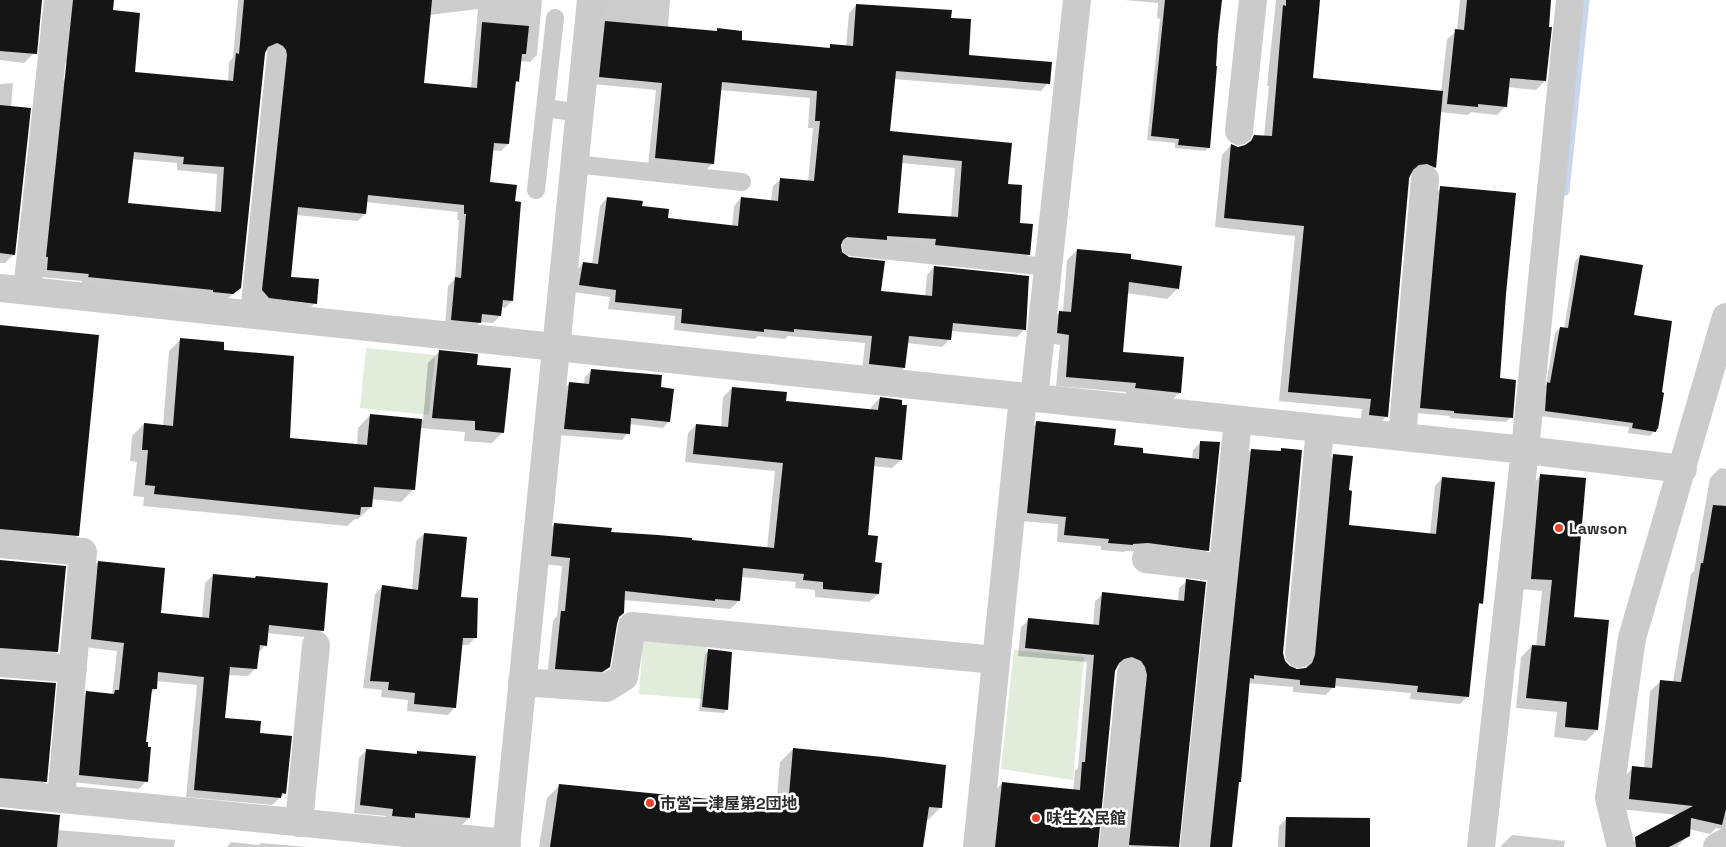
<svg xmlns="http://www.w3.org/2000/svg" width="1726" height="847" font-family="'Space Grotesk','Noto Sans JP',sans-serif">
	<style>
		.green { fill: #e1ecdb }
		.shadow { fill: #0003; fill-rule: evenodd }
		.lines { fill: none; stroke-linecap: round; stroke-linejoin: round }
		.stream { stroke: #c6d6ed; stroke-width: 9 }
		.building { fill: #151515; fill-rule: evenodd }
		.service { stroke: #cbcbcb; stroke-width: 18 }
		.minor { stroke: #cbcbcb; stroke-width: 28 }
		.poi-dot { fill: #ec4029; stroke: #fff; stroke-width: 2 }
		.labels { text-anchor: middle; stroke-width: 5; stroke-linejoin: round; paint-order: stroke }
		.poi-label { font-size: 16px; font-weight: bold; fill: #2e2e2e; stroke: #fff; text-anchor: start }
	</style>
	<rect width="100%" height="100%" fill="#fff"/>
	<path class="green" d="M 366,348 L 435,355 L 429,415 L 360,408 Z
		M 643,639 L 707,645 L 702,699 L 639,694 Z
		M 1014,650 L 1084,657 L 1073,780 L 1001,769 Z"/>
	<path class="shadow" d="M 0,0 L 41,0 L 36,51 L 24,63 L 0,60 Z
		M 67,0 L 113,0 L 112,12 L 133,73 L 228,81 L 229,62 L 233,58 L 238,0 L 542,0 L 537,55 L 530,62 L 520,61 L 518,81 L 514,85 L 508,144 L 501,151 L 492,150 L 488,183 L 512,301 L 505,308 L 501,307 L 500,316 L 493,323 L 480,322 L 473,330 L 445,327 L 448,286 L 455,279 L 459,220 L 457,220 L 458,212 L 366,202 L 365,214 L 358,221 L 296,215 L 289,278 L 315,303 L 308,310 L 262,305 L 256,298 L 269,50 L 265,52 L 240,287 L 232,295 L 225,300 L 82,283 L 82,281 L 41,277 L 59,85 L 66,78 L 98,66 L 61,62 ZM 478,9 L 471,88 L 422,84 L 430,15 ZM 132,159 L 177,163 L 177,170 L 217,174 L 215,213 L 127,204 Z
		M 601,0 L 670,0 L 668,27 L 715,32 L 718,30 L 740,41 L 827,49 L 831,45 L 846,46 L 849,13 L 857,5 L 950,19 L 968,56 L 1048,83 L 1041,91 L 894,79 L 889,132 L 1011,145 L 1006,185 L 1029,254 L 1022,262 L 840,244 L 840,251 L 880,292 L 925,297 L 927,275 L 934,267 L 1024,330 L 1017,337 L 951,331 L 950,339 L 942,347 L 907,343 L 904,368 L 897,375 L 862,371 L 865,343 L 788,336 L 785,339 L 758,336 L 755,339 L 674,330 L 675,316 L 608,309 L 610,297 L 573,292 L 576,271 L 583,263 L 592,264 L 600,206 L 607,198 L 640,208 L 666,219 L 732,227 L 734,206 L 741,198 L 771,201 L 773,186 L 781,179 L 808,182 L 813,128 L 808,128 L 810,98 L 720,90 L 713,163 L 705,171 L 648,165 L 656,90 L 592,84 ZM 901,163 L 955,168 L 951,218 L 897,214 Z
		M 1125,0 L 1221,0 L 1217,35 L 1209,147 L 1205,151 L 1175,148 L 1175,143 L 1147,140 L 1160,19 L 1157,18 L 1158,3 Z
		M 1276,0 L 1319,0 L 1311,79 L 1441,92 L 1447,39 L 1457,31 L 1460,0 L 1550,0 L 1545,81 L 1536,90 L 1507,87 L 1506,106 L 1497,115 L 1471,112 L 1468,115 L 1440,112 L 1434,168 L 1425,177 L 1417,173 L 1410,174 L 1387,416 L 1377,426 L 1360,424 L 1362,409 L 1279,401 L 1295,236 L 1215,227 L 1222,155 L 1231,145 L 1238,148 L 1245,146 L 1254,136 L 1264,137 L 1269,86 L 1267,86 Z
		M 13,83 L 11,107 L 14,254 L 5,263 L 0,263 L 0,84 Z
		M 1441,188 L 1505,294 L 1499,379 L 1511,417 L 1506,422 L 1450,418 L 1450,416 L 1416,413 L 1436,193 Z
		M 1077,250 L 1130,260 L 1177,289 L 1167,299 L 1127,293 L 1122,353 L 1180,392 L 1169,403 L 1126,398 L 1126,392 L 1056,386 L 1060,345 L 1047,343 L 1049,322 L 1060,312 L 1063,312 L 1067,260 Z
		M 1580,256 L 1657,428 L 1650,436 L 1628,433 L 1629,427 L 1540,416 L 1543,389 L 1546,385 L 1555,333 L 1560,328 L 1564,329 L 1575,261 Z
		M 0,326 L 78,535 L 70,544 L 0,537 Z
		M 181,339 L 222,351 L 288,439 L 357,446 L 358,428 L 370,415 L 423,420 L 428,363 L 439,352 L 475,366 L 503,432 L 492,443 L 464,441 L 465,432 L 420,428 L 413,490 L 401,502 L 371,499 L 371,507 L 358,519 L 355,519 L 347,526 L 143,506 L 144,497 L 133,496 L 137,462 L 130,461 L 132,436 L 144,424 L 163,426 L 169,351 Z
		M 591,371 L 660,388 L 669,421 L 663,428 L 629,424 L 628,433 L 622,440 L 558,435 L 564,389 L 570,383 L 584,385 L 585,377 Z
		M 732,388 L 784,402 L 871,410 L 871,407 L 880,398 L 901,460 L 892,468 L 873,466 L 866,536 L 874,563 L 881,564 L 878,594 L 869,602 L 815,597 L 815,590 L 795,588 L 796,582 L 741,577 L 739,601 L 730,609 L 623,600 L 618,617 L 609,667 L 600,676 L 547,677 L 553,621 L 557,616 L 562,566 L 543,564 L 546,533 L 555,524 L 610,533 L 767,548 L 775,471 L 685,462 L 688,433 L 696,425 L 721,428 L 723,397 Z
		M 1037,423 L 1141,454 L 1192,460 L 1193,450 L 1201,442 L 1208,550 L 1200,558 L 1139,551 L 1125,551 L 1124,552 L 1101,550 L 1101,546 L 1057,542 L 1058,524 L 1020,521 L 1029,431 Z
		M 1282,449 L 1282,653 L 1284,661 L 1289,667 L 1297,671 L 1306,669 L 1307,664 L 1326,463 L 1334,456 L 1348,492 L 1348,526 L 1430,534 L 1435,486 L 1442,478 L 1481,603 L 1477,607 L 1468,696 L 1460,704 L 1410,699 L 1411,693 L 1334,686 L 1326,695 L 1293,692 L 1293,687 L 1248,683 L 1232,847 L 1203,847 L 1244,457 L 1251,450 L 1278,452 Z
		M 1720,468 L 1726,469 L 1726,830 L 1716,828 L 1710,834 L 1689,829 L 1688,836 L 1677,847 L 1629,847 L 1639,836 L 1678,815 L 1619,809 L 1623,778 L 1633,768 L 1644,769 L 1650,691 L 1661,681 L 1673,682 L 1691,574 L 1694,571 L 1710,478 Z
		M 1541,476 L 1597,730 L 1586,741 L 1554,737 L 1557,712 L 1516,708 L 1521,657 L 1532,646 L 1536,647 L 1542,591 L 1521,589 L 1530,486 Z
		M 424,534 L 460,599 L 475,638 L 468,645 L 461,645 L 455,707 L 448,715 L 407,711 L 408,700 L 381,697 L 382,690 L 363,688 L 375,594 L 383,586 L 412,590 L 416,541 Z
		M 0,561 L 57,652 L 49,660 L 0,656 Z
		M 98,562 L 159,614 L 202,618 L 205,583 L 213,575 L 254,579 L 256,577 L 322,630 L 314,638 L 267,633 L 266,645 L 258,653 L 256,668 L 248,676 L 228,675 L 224,719 L 258,734 L 285,793 L 272,805 L 186,797 L 197,685 L 156,681 L 155,689 L 151,693 L 145,743 L 146,781 L 139,789 L 72,782 L 79,700 L 87,692 L 112,695 L 117,651 L 84,647 L 90,570 Z
		M 1187,581 L 1177,847 L 1122,847 L 1125,665 L 1116,666 L 1114,671 L 1096,847 L 989,847 L 995,791 L 1002,783 L 1073,791 L 1075,771 L 1078,768 L 1087,662 L 1018,656 L 1021,627 L 1029,620 L 1093,626 L 1095,601 L 1103,594 L 1178,601 L 1179,588 Z
		M 709,650 L 727,709 L 724,713 L 699,711 L 705,654 Z
		M 0,680 L 46,781 L 37,790 L 0,786 Z
		M 793,749 L 941,807 L 928,820 L 925,820 L 921,847 L 539,847 L 547,798 L 560,785 L 776,807 L 780,762 Z
		M 367,750 L 414,755 L 417,752 L 469,818 L 462,825 L 385,823 L 386,816 L 354,813 L 359,758 Z
		M 0,810 L 58,830 L 175,840 L 174,847 L 0,847 Z
		M 1286,819 L 1368,847 L 1278,847 L 1279,826 Z
		M 1512,835 L 1565,841 L 1564,847 L 1500,847 Z
		M 231,842 L 259,845 L 261,843 L 307,847 L 227,847 Z"/>
	<g class="lines">
		<path class="stream" d="M 1565,191 L 1585,0"/>
	</g>
	<path class="building" d="M 0,0 L 42,0 L 37,54 L 0,51 Z
		M 73,0 L 114,0 L 113,10 L 140,13 L 135,72 L 233,81 L 236,53 L 239,54 L 244,0 L 432,0 L 424,83 L 477,88 L 482,22 L 529,26 L 526,54 L 522,54 L 519,82 L 516,81 L 509,144 L 494,143 L 490,182 L 517,185 L 515,201 L 521,202 L 513,301 L 503,300 L 501,316 L 482,314 L 481,323 L 451,320 L 455,277 L 461,278 L 466,214 L 464,214 L 464,205 L 368,195 L 366,214 L 298,207 L 291,277 L 319,279 L 317,304 L 269,298 L 262,290 L 287,55 L 286,50 L 283,46 L 277,43 L 268,47 L 265,53 L 241,288 L 233,294 L 213,292 L 213,290 L 88,277 L 89,274 L 47,270 L 48,257 L 46,257 ZM 134,152 L 184,157 L 183,164 L 224,167 L 221,212 L 128,203 Z
		M 1165,0 L 1222,0 L 1218,35 L 1216,66 L 1217,66 L 1210,148 L 1178,145 L 1179,139 L 1151,136 Z
		M 1286,0 L 1320,0 L 1313,78 L 1443,91 L 1436,168 L 1427,164 L 1419,165 L 1413,170 L 1409,178 L 1388,417 L 1369,415 L 1371,399 L 1288,392 L 1304,226 L 1224,218 L 1231,144 L 1238,147 L 1245,145 L 1251,141 L 1254,135 L 1272,136 L 1282,17 L 1283,5 L 1286,6 Z
		M 1467,0 L 1551,0 L 1549,27 L 1552,27 L 1546,81 L 1510,78 L 1507,107 L 1478,104 L 1478,107 L 1447,104 L 1455,29 L 1464,30 Z
		M 856,4 L 952,10 L 951,18 L 971,19 L 969,55 L 1052,62 L 1050,84 L 896,71 L 890,131 L 1012,143 L 1008,184 L 1022,185 L 1020,223 L 1033,224 L 1030,255 L 935,245 L 936,239 L 887,236 L 887,240 L 847,237 L 843,240 L 841,245 L 842,252 L 849,257 L 885,261 L 881,291 L 932,296 L 934,266 L 1029,276 L 1026,330 L 953,323 L 951,340 L 909,336 L 905,368 L 869,364 L 872,336 L 794,329 L 794,332 L 764,329 L 764,332 L 681,323 L 682,309 L 615,302 L 616,290 L 579,285 L 583,262 L 598,264 L 607,197 L 643,201 L 642,206 L 669,209 L 668,218 L 738,226 L 741,197 L 778,201 L 780,178 L 814,181 L 820,121 L 815,121 L 817,91 L 722,82 L 714,164 L 655,158 L 662,83 L 599,77 L 605,21 L 717,31 L 717,28 L 742,31 L 742,40 L 830,48 L 830,44 L 853,46 ZM 903,155 L 962,161 L 958,217 L 898,213 Z
		M 0,105 L 31,108 L 15,255 L 0,253 Z
		M 1440,186 L 1516,193 L 1506,294 L 1500,378 L 1516,380 L 1513,418 L 1454,413 L 1454,411 L 1420,408 Z
		M 1077,249 L 1131,254 L 1131,259 L 1182,266 L 1179,289 L 1129,282 L 1123,352 L 1184,357 L 1181,393 L 1135,388 L 1136,383 L 1066,377 L 1069,335 L 1057,333 L 1059,311 L 1071,312 Z
		M 1580,255 L 1643,265 L 1634,315 L 1672,321 L 1662,392 L 1664,393 L 1658,429 L 1657,429 L 1656,432 L 1632,428 L 1633,423 L 1545,411 L 1547,382 L 1550,383 L 1560,327 L 1568,328 Z
		M 0,325 L 99,335 L 79,536 L 0,529 Z
		M 180,338 L 224,342 L 224,350 L 294,356 L 290,438 L 367,445 L 370,414 L 422,419 L 415,490 L 374,487 L 372,507 L 361,507 L 360,515 L 154,494 L 155,486 L 145,485 L 148,450 L 142,450 L 144,423 L 173,426 Z
		M 439,350 L 478,354 L 477,365 L 511,368 L 504,433 L 475,430 L 475,421 L 432,418 Z
		M 591,369 L 662,375 L 661,387 L 674,389 L 670,422 L 631,418 L 630,434 L 564,429 L 569,382 L 589,384 Z
		M 732,387 L 787,392 L 786,401 L 878,410 L 880,397 L 902,400 L 902,405 L 907,405 L 902,460 L 875,457 L 868,535 L 878,536 L 875,562 L 882,563 L 879,594 L 823,589 L 823,582 L 803,580 L 804,574 L 743,568 L 740,601 L 715,599 L 715,601 L 625,591 L 624,613 L 619,617 L 617,624 L 610,667 L 602,672 L 555,669 L 561,611 L 565,611 L 570,558 L 551,556 L 554,523 L 612,528 L 611,532 L 658,535 L 692,538 L 692,540 L 774,548 L 783,463 L 693,454 L 696,424 L 728,427 Z
		M 1036,421 L 1116,429 L 1114,445 L 1143,448 L 1143,453 L 1199,459 L 1200,441 L 1220,442 L 1209,551 L 1148,543 L 1133,544 L 1133,545 L 1108,543 L 1109,539 L 1064,535 L 1066,517 L 1027,513 Z
		M 1281,448 L 1302,450 L 1283,653 L 1285,661 L 1290,666 L 1297,669 L 1306,668 L 1312,663 L 1315,655 L 1333,454 L 1353,456 L 1349,490 L 1352,491 L 1349,525 L 1436,534 L 1442,477 L 1495,482 L 1483,604 L 1479,603 L 1469,697 L 1417,692 L 1418,686 L 1336,678 L 1335,688 L 1300,685 L 1300,680 L 1254,675 L 1254,679 L 1250,678 L 1241,782 L 1239,782 L 1232,847 L 1210,847 L 1251,449 L 1281,451 Z
		M 1540,474 L 1586,478 L 1574,617 L 1609,620 L 1598,730 L 1565,727 L 1567,702 L 1526,698 L 1532,645 L 1545,646 L 1552,580 L 1531,579 Z
		M 1713,505 L 1726,506 L 1726,809 L 1722,825 L 1691,818 L 1690,836 L 1669,847 L 1636,847 L 1635,837 L 1693,806 L 1629,799 L 1632,766 L 1652,768 L 1660,680 L 1681,682 L 1701,563 L 1703,563 Z
		M 424,533 L 467,537 L 461,597 L 478,598 L 477,638 L 463,638 L 456,708 L 414,704 L 415,693 L 388,690 L 389,682 L 370,681 L 382,585 L 418,590 Z
		M 0,560 L 66,566 L 58,652 L 0,648 Z
		M 98,561 L 165,568 L 161,613 L 209,618 L 213,574 L 255,578 L 256,576 L 328,583 L 324,631 L 269,625 L 267,646 L 260,645 L 257,669 L 230,667 L 225,718 L 261,721 L 260,733 L 292,736 L 286,794 L 282,793 L 281,798 L 194,790 L 204,677 L 158,672 L 157,689 L 152,689 L 146,742 L 148,742 L 148,747 L 151,747 L 148,782 L 79,775 L 86,691 L 114,694 L 115,690 L 119,690 L 124,643 L 91,639 Z
		M 1186,579 L 1206,582 L 1179,847 L 1129,845 L 1147,675 L 1145,667 L 1141,661 L 1132,657 L 1124,659 L 1119,663 L 1115,671 L 1098,847 L 995,847 L 1002,782 L 1080,790 L 1082,762 L 1085,762 L 1094,655 L 1025,648 L 1028,618 L 1099,625 L 1102,592 L 1184,601 Z
		M 708,649 L 732,652 L 728,710 L 702,707 Z
		M 0,679 L 56,683 L 47,782 L 0,778 Z
		M 793,748 L 883,757 L 946,765 L 942,808 L 929,807 L 923,847 L 550,847 L 559,784 L 788,807 Z
		M 366,749 L 417,754 L 417,751 L 476,756 L 470,818 L 415,813 L 415,818 L 392,816 L 393,809 L 360,805 Z
		M 0,809 L 60,815 L 57,847 L 0,847 Z
		M 1286,817 L 1370,818 L 1370,847 L 1285,847 Z"/>
	<g class="lines">
		<path class="service" d="M 546,108 L 580,113
			M 575,164 L 742,182
			M 536,190 L 555,18
			M 851,247 L 1048,267
			M 249,314 L 276,54"/>
		<path class="minor" d="M 1239,131 L 1253,0
			M 0,288 L 1525,450 L 1683,469
			M 27,291 L 58,0
			M 1034,398 L 1077,0
			M 1402,437 L 1425,179
			M 0,544 L 83,552 L 61,799
			M 1146,559 L 1223,568
			M 1299,654 L 1320,429
			M 0,663 L 73,669
			M 522,682 L 606,688 L 624,677 L 632,626 L 996,660
			M 0,793 L 507,843
			M 299,823 L 316,645
			M 506,847 L 591,0
			M 977,847 L 1023,397
			M 1113,847 L 1131,673
			M 1194,847 L 1238,420
			M 1481,847 L 1525,450 L 1570,0
			M 1621,847 L 1609,798 L 1632,638 L 1726,317
			M 1717,847 L 1726,842"/>
	</g>
	<g class="poi-dot">
		<circle cx="1559" cy="528" r="5"/>
		<circle cx="650" cy="803" r="5"/>
		<circle cx="1036" cy="818" r="5"/>
	</g>
	<g class="labels">
		<g class="poi-label">
			<text x="1569" y="534">Lawson</text>
			<text x="660" y="809">市営一津屋第2団地</text>
			<text x="1046" y="824">味生公民館</text>
		</g>
	</g>
</svg>
